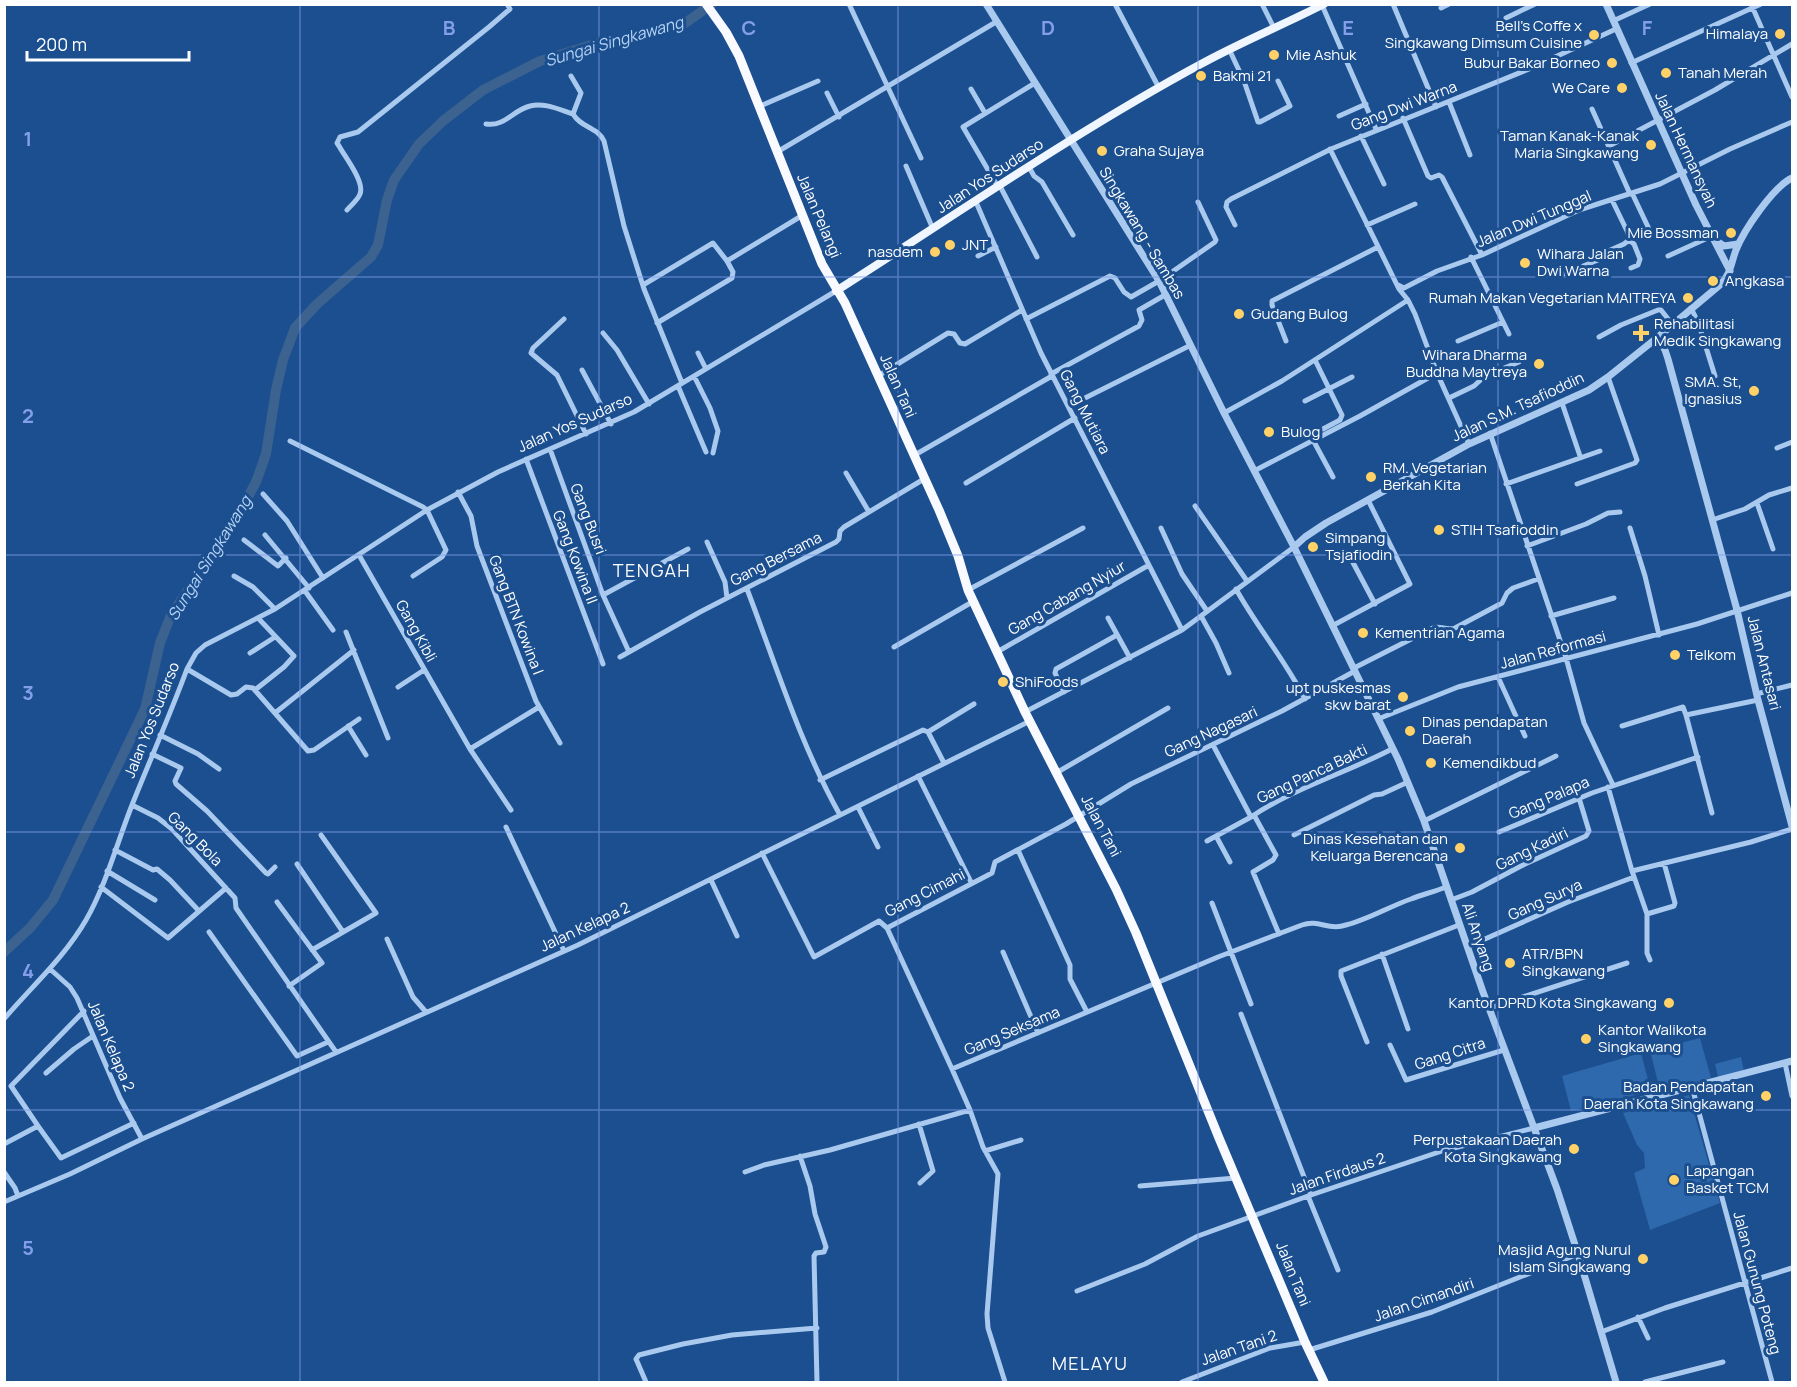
<svg xmlns="http://www.w3.org/2000/svg" width="1797" height="1387" font-family="Manrope,sans-serif">
	<style>
		.green { fill: #2e69ad }
		.lines { fill: none; stroke-linecap: round; stroke-linejoin: round }
		.river { stroke: #3c6290; stroke-width: 10 }
		.minor { stroke: #a9c9ee; stroke-width: 5 }
		.tertiary { stroke: #a9c9ee; stroke-width: 7 }
		.primary { stroke: #f0f6ff; stroke-width: 8 }
		.trunk { stroke: #f8faff; stroke-width: 9 }
		.grid { fill: none; stroke: #839eea; stroke-width: 1.5; stroke-opacity: 0.55 }
		.poi-dot { fill: #ffd166; stroke: #1b4f8f; stroke-width: 2 }
		.labels { text-anchor: middle; stroke-width: 6; stroke-linejoin: round; paint-order: stroke }
		.poi-label { font-size: 15px; fill: #fff; stroke: #1b4f8f; text-anchor: start }
		.street-label { font-size: 15px; fill: #fff; stroke: #1b4f8f }
		.water-label { font-size: 16px; font-style: italic; fill: #b5d3f5; stroke: #1b4f8f }
		.quarter-label { font-size: 18px; letter-spacing: 1.5px; fill: #fff; stroke: #1b4f8f }
		.grid-label { font-size: 20px; text-anchor: middle; font-weight: bold; fill: #839eea; stroke: #1b4f8f; stroke-width: 6; stroke-linejoin: round; paint-order: stroke }
	</style>
	<rect width="100%" height="100%" fill="#1b4f8f"/>
	<path class="green" d="M 1700,1038 L 1711,1078 L 1660,1090 L 1650,1051 Z
		M 1641,1053 L 1651,1091 L 1571,1111 L 1562,1076 Z
		M 1741,1057 L 1744,1071 L 1718,1077 L 1715,1064 Z
		M 1689,1095 L 1720,1203 L 1650,1230 L 1634,1173 L 1645,1168 L 1644,1153 L 1637,1145 L 1623,1113 Z"/>
	<g class="lines">
		<path class="river" d="M 4,952 L 30,928 L 53,900 L 145,709 L 160,643 L 171,615 L 234,523 L 256,482 L 266,454 L 276,390 L 283,360 L 295,328 L 317,304 L 371,257 L 378,245 L 387,200 L 394,180 L 419,144 L 443,121 L 483,90 L 540,61 L 601,42 L 633,38 L 684,24 L 712,4"/>
		<path class="minor" d="M 849,4 L 921,158
			M 1115,4 L 1159,88
			M 1262,4 L 1274,28
			M 1393,4 L 1436,107
			M 1751,4 L 1792,97
			M 1322,5 L 1376,129
			M 1441,8 L 1449,4
			M 1506,18 L 1535,4
			M 1613,21 L 1650,4
			M 1229,49 L 1244,81 L 1258,122 L 1260,122 L 1290,106 L 1278,81
			M 1631,63 L 1761,4
			M 571,76 L 581,93 L 573,114 C 581,128 598,127 604,141 L 624,226 L 644,289 L 682,383
			M 971,89 L 985,113
			M 827,93 L 839,117
			M 1449,102 L 1470,155
			M 758,107 L 818,81
			M 1592,109 L 1630,194
			M 1339,116 L 1366,104
			M 1403,118 L 1428,176 L 1431,178 L 1439,175 L 1442,177 L 1482,255
			M 486,124 C 505,127 513,110 530,106 C 544,102 560,110 573,114
			M 1361,136 L 1384,184
			M 1609,146 L 1715,90 L 1792,44
			M 1330,149 L 1399,289 L 1408,300 L 1415,314 L 1437,373 L 1469,444
			M 777,152 L 996,22
			M 906,166 L 933,229
			M 1029,167 L 1034,176 L 1042,182 L 1073,235
			M 1000,186 L 1037,257
			M 998,187 L 963,127 L 1035,83
			M 1632,193 L 1649,229
			M 976,202 L 1041,353 L 1182,630
			M 347,210 C 351,205 358,200 360,194 C 365,182 345,157 339,146 L 337,143 L 340,137 L 358,132 L 489,27 L 510,9 L 507,4
			M 1235,225 L 1226,207 L 1227,202 L 1231,199 L 1331,149 L 1529,69 L 1616,29
			M 1367,225 L 1415,204
			M 1629,240 L 1634,244 L 1640,259 L 1638,265 L 1631,268
			M 978,256 L 996,247
			M 1668,256 L 1712,236
			M 1471,257 L 1509,334
			M 727,261 L 803,215
			M 1561,275 L 1598,260 L 1606,252 L 1624,244 L 1629,240 L 1628,233 L 1612,200
			M 643,285 L 713,243 L 727,261 L 733,272 L 732,278 L 657,323
			M 1398,285 L 1404,288 L 1437,271 L 1482,255 L 1579,210 L 1660,184 L 1730,149 L 1792,122
			M 1691,308 L 1698,322 L 1715,376
			M 564,319 L 533,348 L 531,353 L 557,375 L 586,434
			M 1026,319 L 1110,276 L 1115,278 L 1124,292 L 1131,297 L 1159,281 L 1215,242 L 1216,240 L 1198,202
			M 603,333 L 617,350 L 649,404
			M 1599,337 L 1621,325 L 1658,310 L 1661,310 L 1672,324
			M 1286,341 L 1272,305 L 1272,301 L 1378,247
			M 1458,341 L 1503,322
			M 698,353 L 706,369
			M 1315,360 L 1342,415 L 1340,420 L 1323,429
			M 582,370 L 611,424
			M 1051,374 L 1139,326 L 1142,320 L 1139,310 L 1165,295
			M 694,376 L 710,408 L 718,431 L 713,453
			M 878,376 L 948,333 L 954,334 L 960,343 L 965,344 L 1022,310
			M 678,386 L 706,452
			M 1449,398 L 1474,386 L 1485,376 L 1519,362
			M 1305,401 L 1352,377
			M 1562,403 L 1580,456
			M 1069,406 L 1191,345
			M 1224,413 L 1282,381 L 1408,300
			M 1490,433 L 1566,658 L 1584,723 L 1613,785
			M 1313,440 L 1333,477
			M 290,441 L 423,507 L 427,510 L 446,550 L 442,557 L 413,576
			M 1777,448 L 1792,442
			M 550,449 L 603,595 L 629,652 L 620,657
			M 913,456 L 1052,376
			M 526,459 L 603,664
			M 1254,471 L 1360,416 L 1437,373
			M 846,473 L 869,512
			M 966,483 L 1075,418
			M 1506,484 L 1600,451
			M 1577,484 L 1635,463 L 1637,460 L 1608,377
			M 458,492 L 471,516 L 477,546 L 536,701 L 560,743
			M 263,494 L 287,521 L 323,578
			M 1757,503 L 1773,549
			M 1195,506 L 1247,581
			M 1712,520 L 1745,509 L 1769,495 L 1792,488
			M 1161,528 L 1182,574 L 1207,611
			M 1630,528 L 1645,576 L 1659,635
			M 265,535 L 309,588
			M 244,540 L 278,566 L 286,558
			M 707,542 L 725,582 L 727,598
			M 1527,546 L 1586,524 L 1608,513 L 1620,512
			M 359,555 L 470,749 L 511,810
			M 1350,557 L 1375,604
			M 234,576 L 253,587 L 275,609
			M 747,589 C 776,665 800,744 840,815
			M 1236,589 C 1257,627 1285,660 1305,699
			M 968,590 L 1083,528
			M 305,591 L 333,630
			M 603,595 L 688,549
			M 1201,616 L 1216,643 L 1229,673
			M 1551,616 L 1614,598
			M 1108,618 L 1130,658
			M 1332,626 L 1410,584 L 1368,500
			M 346,632 L 388,738
			M 894,647 L 974,601
			M 629,652 L 700,612 L 836,542 L 839,539 L 840,531 L 844,527 L 924,479
			M 997,652 L 1149,565
			M 250,653 L 275,637
			M 1354,668 L 1433,628 C 1441,625 1446,631 1455,628 L 1502,603 L 1507,593 L 1513,588 L 1538,579
			M 187,669 L 231,695 L 237,694 L 246,687 L 253,688 L 308,751 L 314,750 L 359,719
			M 1498,677 L 1525,736
			M 398,687 L 424,670
			M 255,690 L 284,667 L 294,656 L 258,618
			M 1064,692 L 1055,673 L 1056,669 L 1117,635
			M 1756,694 L 1792,685
			M 1025,712 L 1182,630 L 1294,547
			M 275,713 L 354,650
			M 1686,715 L 1712,813
			M 1378,719 L 1458,687 L 1697,624 L 1792,593
			M 348,726 L 366,755
			M 1622,726 L 1683,707 L 1686,715 L 1758,700
			M 928,732 L 974,704
			M 160,735 L 198,754 L 219,769
			M 1213,745 L 1251,817 C 1294,788 1346,773 1392,749
			M 470,749 L 539,707
			M 152,754 L 181,768 L 175,781 L 176,784 L 207,811 L 266,873 L 268,874 L 275,867
			M 1056,773 L 1168,708
			M 918,776 L 971,882
			M 820,780 L 923,730 L 928,732 L 944,763
			M 1608,787 L 1632,871
			M 132,805 L 158,818 L 172,829 L 235,898 L 236,908 L 336,1052
			M 858,807 L 878,847
			M 1254,815 L 1276,855 L 1273,860 L 1253,872 L 1279,934
			M 1424,821 L 1556,756
			M 506,827 L 564,951
			M 1499,832 L 1592,793 L 1698,757
			M 1294,835 L 1374,795 L 1382,794 L 1408,782
			M 1216,836 L 1230,862
			M 1207,841 L 1251,817
			M 115,850 L 153,870 L 157,869 L 170,880 L 199,911
			M 1018,850 L 1070,965 L 1070,979 L 1087,1012
			M 762,853 L 814,957 L 879,921 L 887,928 L 992,873 L 995,862 L 1066,824 L 1131,784 L 1282,711 L 1355,671
			M 297,864 L 343,932
			M 107,871 L 155,900
			M 711,880 L 737,936
			M 101,887 L 168,938 L 226,888
			M 1451,900 L 1472,892 L 1521,866 L 1586,836 L 1589,831 L 1579,798
			M 277,902 L 322,963 L 289,986
			M 1212,903 L 1251,1004
			M 1647,914 L 1674,906 L 1675,903 L 1664,863
			M 887,928 L 952,1069 L 1218,957 L 1302,925 C 1318,919 1327,930 1342,926 C 1366,921 1388,907 1411,899 C 1423,894 1434,892 1446,887
			M 209,932 L 297,1056 L 328,1042
			M 387,939 L 413,997 L 426,1012
			M 1467,947 L 1568,902 L 1634,877
			M 312,950 L 376,913 L 321,835
			M 1003,952 L 1038,1033
			M 1382,954 L 1408,1029
			M 1650,960 L 1647,953 L 1647,914 L 1632,871 L 1751,842 L 1792,829
			M 50,969 L 70,987 L 77,998 L 120,1098 L 142,1139 L 578,945 L 1030,721
			M 1489,1008 L 1627,963
			M 1241,1014 L 1311,1195
			M 4,1019 C 32,986 64,958 86,920 C 106,885 117,843 132,805 C 150,760 170,715 187,669 L 196,653 L 205,645 L 275,609 L 427,510 L 498,472 L 634,412 L 836,291
			M 1367,1042 L 1341,976 L 1341,971 L 1459,925
			M 1390,1045 L 1406,1080 L 1504,1050
			M 1785,1063 L 1792,1096
			M 952,1069 L 970,1110
			M 46,1073 L 74,1049 L 93,1036
			M 1692,1087 L 1772,1382
			M 919,1124 L 933,1171 L 920,1183
			M 38,1126 L 61,1158 L 134,1123
			M 4,1144 L 38,1126 L 11,1086 L 84,1011
			M 985,1151 L 1021,1140
			M 800,1156 L 810,1186 L 815,1214 L 826,1247 L 824,1252 L 816,1253 L 814,1256 L 817,1382
			M 4,1172 L 15,1188 L 18,1196
			M 745,1172 L 764,1165 L 830,1150 L 970,1110 L 983,1147 L 998,1174 L 987,1314 L 988,1328 L 1005,1382
			M 1140,1186 L 1236,1178
			M 1308,1196 L 1338,1270
			M 4,1202 L 70,1174 L 142,1139
			M 1077,1291 L 1145,1264 L 1198,1236 L 1308,1196 L 1442,1151 L 1534,1128
			M 1638,1317 L 1648,1338
			M 1601,1332 L 1665,1308 L 1792,1268
			M 1309,1350 L 1432,1312 L 1578,1254
			M 646,1382 L 636,1359 L 639,1355 L 683,1344 L 732,1335 L 817,1328
			M 1182,1382 L 1270,1348 L 1305,1342
			M 1645,1382 L 1723,1362"/>
		<path class="tertiary" d="M 986,4 L 1159,281 L 1224,413 L 1294,547 L 1398,759 L 1424,821 L 1483,992 L 1557,1189 L 1578,1254 L 1616,1382
			M 1606,4 L 1696,205 L 1730,271
			M 1715,240 L 1724,246 L 1738,244
			M 1658,337 L 1665,350 L 1668,359 L 1737,610 L 1758,700 L 1792,826
			M 1294,547 L 1305,537 L 1326,523 L 1469,444 L 1589,390 L 1608,377 L 1658,337 L 1721,284 C 1731,273 1731,263 1736,250 C 1744,230 1773,187 1792,178
			M 1534,1128 L 1792,1061"/>
		<path class="primary" d="M 836,291 C 957,214 1075,132 1201,64 C 1241,42 1283,25 1324,4"/>
		<path class="trunk" d="M 706,4 L 726,32 L 739,56 L 822,264 L 845,303 L 939,510 L 958,556 L 968,590 L 1025,712 L 1116,889 L 1136,933 L 1219,1138 L 1305,1342 L 1324,1382"/>
	</g>
	<path class="grid" d="M 300,4 L 300,1382M 599,4 L 599,1382M 898,4 L 898,1382M 1198,4 L 1198,1382M 1498,4 L 1498,1382M 4,277 L 1792,277M 4,555 L 1792,555M 4,832 L 1792,832M 4,1110 L 1792,1110"/>
	<g class="poi-dot">
		<circle cx="1780" cy="34" r="6"/>
		<circle cx="1594" cy="35" r="6"/>
		<circle cx="1274" cy="55" r="6"/>
		<circle cx="1612" cy="63" r="6"/>
		<circle cx="1666" cy="73" r="6"/>
		<circle cx="1201" cy="76" r="6"/>
		<circle cx="1622" cy="88" r="6"/>
		<circle cx="1651" cy="145" r="6"/>
		<circle cx="1102" cy="151" r="6"/>
		<circle cx="1731" cy="233" r="6"/>
		<circle cx="950" cy="245" r="6"/>
		<circle cx="935" cy="252" r="6"/>
		<circle cx="1525" cy="263" r="6"/>
		<circle cx="1713" cy="281" r="6"/>
		<circle cx="1688" cy="298" r="6"/>
		<circle cx="1239" cy="314" r="6"/>
		<path d="M1638 324h6v6h6v6h-6v6h-6v-6h-6v-6h6z"/>
		<circle cx="1539" cy="364" r="6"/>
		<circle cx="1754" cy="391" r="6"/>
		<circle cx="1269" cy="432" r="6"/>
		<circle cx="1371" cy="477" r="6"/>
		<circle cx="1439" cy="530" r="6"/>
		<circle cx="1313" cy="547" r="6"/>
		<circle cx="1363" cy="633" r="6"/>
		<circle cx="1675" cy="655" r="6"/>
		<circle cx="1003" cy="682" r="6"/>
		<circle cx="1403" cy="697" r="6"/>
		<circle cx="1410" cy="731" r="6"/>
		<circle cx="1431" cy="763" r="6"/>
		<circle cx="1460" cy="848" r="6"/>
		<circle cx="1510" cy="963" r="6"/>
		<circle cx="1669" cy="1003" r="6"/>
		<circle cx="1586" cy="1039" r="6"/>
		<circle cx="1766" cy="1096" r="6"/>
		<circle cx="1574" cy="1149" r="6"/>
		<circle cx="1674" cy="1180" r="6"/>
		<circle cx="1643" cy="1259" r="6"/>
	</g>
	<g class="labels">
		<g class="poi-label">
			<text x="1582" y="31" text-anchor="end">Bell's Coffe x<tspan x="1582" dy="17">Singkawang Dimsum Cuisine</tspan></text>
			<text x="1768" y="39" text-anchor="end">Himalaya</text>
			<text x="1286" y="60">Mie Ashuk</text>
			<text x="1600" y="68" text-anchor="end">Bubur Bakar Borneo</text>
			<text x="1678" y="78">Tanah Merah</text>
			<text x="1213" y="81">Bakmi 21</text>
			<text x="1610" y="93" text-anchor="end">We Care</text>
			<text x="1639" y="141" text-anchor="end">Taman Kanak-Kanak<tspan x="1639" dy="17">Maria Singkawang</tspan></text>
			<text x="1114" y="156">Graha Sujaya</text>
			<text x="1719" y="238" text-anchor="end">Mie Bossman</text>
			<text x="962" y="250">JNT</text>
			<text x="923" y="257" text-anchor="end">nasdem</text>
			<text x="1537" y="259">Wihara Jalan<tspan x="1537" dy="17">Dwi Warna</tspan></text>
			<text x="1725" y="286">Angkasa</text>
			<text x="1676" y="303" text-anchor="end">Rumah Makan Vegetarian MAITREYA</text>
			<text x="1251" y="319">Gudang Bulog</text>
			<text x="1654" y="329">Rehabilitasi<tspan x="1654" dy="17">Medik Singkawang</tspan></text>
			<text x="1527" y="360" text-anchor="end">Wihara Dharma<tspan x="1527" dy="17">Buddha Maytreya</tspan></text>
			<text x="1742" y="387" text-anchor="end">SMA. St,<tspan x="1742" dy="17">Ignasius</tspan></text>
			<text x="1281" y="437">Bulog</text>
			<text x="1383" y="473">RM. Vegetarian<tspan x="1383" dy="17">Berkah Kita</tspan></text>
			<text x="1451" y="535">STIH Tsafioddin</text>
			<text x="1325" y="543">Simpang<tspan x="1325" dy="17">Tsjafiodin</tspan></text>
			<text x="1375" y="638">Kementrian Agama</text>
			<text x="1687" y="660">Telkom</text>
			<text x="1015" y="687">ShiFoods</text>
			<text x="1391" y="693" text-anchor="end">upt puskesmas<tspan x="1391" dy="17">skw barat</tspan></text>
			<text x="1422" y="727">Dinas pendapatan<tspan x="1422" dy="17">Daerah</tspan></text>
			<text x="1443" y="768">Kemendikbud</text>
			<text x="1448" y="844" text-anchor="end">Dinas Kesehatan dan<tspan x="1448" dy="17">Keluarga Berencana</tspan></text>
			<text x="1522" y="959">ATR/BPN<tspan x="1522" dy="17">Singkawang</tspan></text>
			<text x="1657" y="1008" text-anchor="end">Kantor DPRD Kota Singkawang</text>
			<text x="1598" y="1035">Kantor Walikota<tspan x="1598" dy="17">Singkawang</tspan></text>
			<text x="1754" y="1092" text-anchor="end">Badan Pendapatan<tspan x="1754" dy="17">Daerah Kota Singkawang</tspan></text>
			<text x="1562" y="1145" text-anchor="end">Perpustakaan Daerah<tspan x="1562" dy="17">Kota Singkawang</tspan></text>
			<text x="1686" y="1176">Lapangan<tspan x="1686" dy="17">Basket TCM</tspan></text>
			<text x="1631" y="1255" text-anchor="end">Masjid Agung Nurul<tspan x="1631" dy="17">Islam Singkawang</tspan></text>
		</g>
		<g class="street-label">
			<text transform="translate(1404 106) rotate(-21)" y="5">Gang Dwi Warna</text>
			<text transform="translate(1686 150) rotate(65)" y="5">Jalan Hermansyah</text>
			<text transform="translate(990 176) rotate(-33)" y="5">Jalan Yos Sudarso</text>
			<text transform="translate(819 216) rotate(67)" y="5">Jalan Pelangi</text>
			<text transform="translate(1534 219) rotate(-23)" y="5">Jalan Dwi Tunggal</text>
			<text transform="translate(1142 233) rotate(59)" y="5">Singkawang - Sambas</text>
			<text transform="translate(898 386) rotate(66)" y="5">Jalan Tani</text>
			<text transform="translate(1518 407) rotate(-25)" y="5">Jalan S.M. Tsafioddin</text>
			<text transform="translate(1085 412) rotate(63)" y="5">Gang Mutiara</text>
			<text transform="translate(575 423) rotate(-24)" y="5">Jalan Yos Sudarso</text>
			<text transform="translate(588 519) rotate(69)" y="5">Gang Busri</text>
			<text transform="translate(575 557) rotate(69)" y="5">Gang Kowina II</text>
			<text transform="translate(776 559) rotate(-27)" y="5">Gang Bersama</text>
			<text transform="translate(1067 598) rotate(-30)" y="5">Gang Cabang Nyiur</text>
			<text transform="translate(516 615) rotate(69)" y="5">Gang BTN Kowina I</text>
			<text transform="translate(416 631) rotate(61)" y="5">Gang Kibli</text>
			<text transform="translate(1553 650) rotate(-15)" y="5">Jalan Reformasi</text>
			<text transform="translate(1764 663) rotate(76)" y="5">Jalan Antasari</text>
			<text transform="translate(152 720) rotate(-68)" y="5">Jalan Yos Sudarso</text>
			<text transform="translate(1211 732) rotate(-25)" y="5">Gang Nagasari</text>
			<text transform="translate(1312 774) rotate(-25)" y="5">Gang Panca Bakti</text>
			<text transform="translate(1549 798) rotate(-23)" y="5">Gang Palapa</text>
			<text transform="translate(1101 826) rotate(62)" y="5">Jalan Tani</text>
			<text transform="translate(195 839) rotate(45)" y="5">Gang Bola</text>
			<text transform="translate(1532 849) rotate(-26)" y="5">Gang Kadiri</text>
			<text transform="translate(925 893) rotate(-27)" y="5">Gang Cimahi</text>
			<text transform="translate(1545 900) rotate(-24)" y="5">Gang Surya</text>
			<text transform="translate(585 927) rotate(-25)" y="5">Jalan Kelapa 2</text>
			<text transform="translate(1478 937) rotate(71)" y="5">Ali Anyang</text>
			<text transform="translate(1012 1031) rotate(-23)" y="5">Gang Seksama</text>
			<text transform="translate(111 1046) rotate(67)" y="5">Jalan Kelapa 2</text>
			<text transform="translate(1450 1054) rotate(-18)" y="5">Gang Citra</text>
			<text transform="translate(1337 1174) rotate(-19)" y="5">Jalan Firdaus 2</text>
			<text transform="translate(1293 1274) rotate(68)" y="5">Jalan Tani</text>
			<text transform="translate(1757 1283) rotate(75)" y="5">Jalan Gunung Poteng</text>
			<text transform="translate(1424 1300) rotate(-19)" y="5">Jalan Cimandiri</text>
			<text transform="translate(1239 1348) rotate(-19)" y="5">Jalan Tani 2</text>
		</g>
		<g class="water-label">
			<text transform="translate(614 41) rotate(-16)" y="6">Sungai Singkawang</text>
			<text transform="translate(209 558) rotate(-58)" y="6">Sungai Singkawang</text>
		</g>
		<g class="quarter-label">
			<text x="652" y="577">TENGAH</text>
			<text x="1090" y="1370">MELAYU</text>
		</g>
	</g>
	<g class="grid-label">
		<text x="449" y="35">B</text>
		<text x="749" y="35">C</text>
		<text x="1048" y="35">D</text>
		<text x="1348" y="35">E</text>
		<text x="1647" y="35">F</text>
		<text x="28" y="146">1</text>
		<text x="28" y="423">2</text>
		<text x="28" y="700">3</text>
		<text x="28" y="978">4</text>
		<text x="28" y="1255">5</text>
	</g>
	<rect width="1797" height="1387" fill="none" stroke="#ffffff" stroke-width="12"/>
	<path d="M27 51v9h162v-9" fill="none" stroke="#ffffff" stroke-width="3"/>
	<text x="36" y="51" font-size="18" fill="#ffffff" stroke="#1b4f8f" stroke-width="4.5" paint-order="stroke">200 m</text>
</svg>
